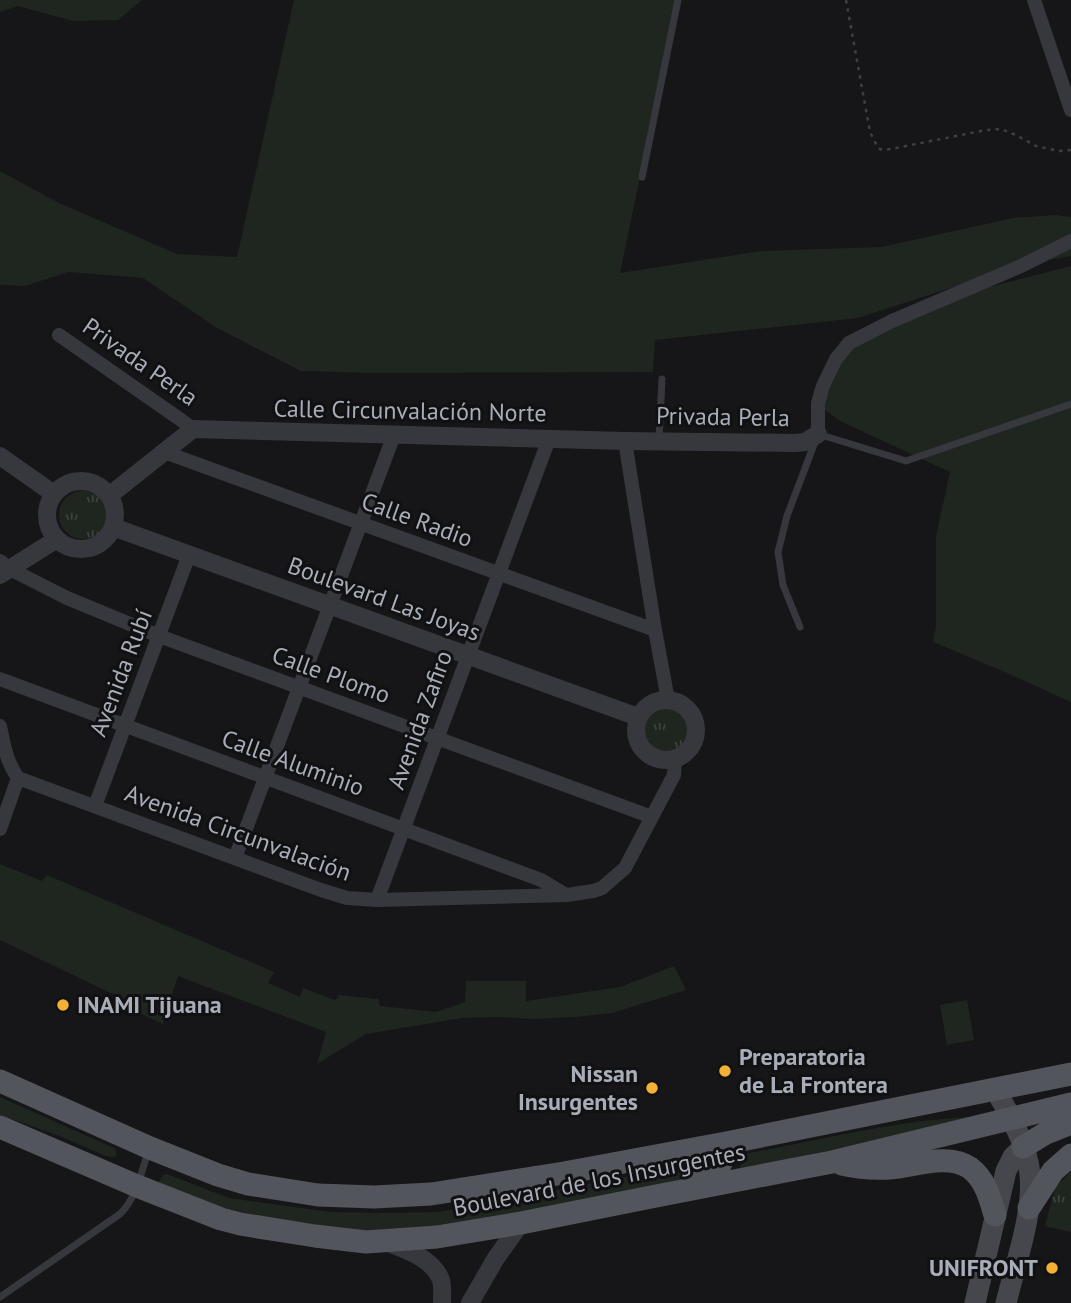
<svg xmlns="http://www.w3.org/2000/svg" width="1071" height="1303" font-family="'PT Sans',sans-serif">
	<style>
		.green { fill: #1e261f }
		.park { fill: url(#park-tufts) }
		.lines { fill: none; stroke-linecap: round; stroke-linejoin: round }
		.path { stroke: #3d3f44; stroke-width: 2.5; stroke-dasharray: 3.5 5; stroke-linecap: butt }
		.service { stroke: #37383d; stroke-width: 7 }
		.minor { stroke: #37383d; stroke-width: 14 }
		.tertiary { stroke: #37383d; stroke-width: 18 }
		.secondary { stroke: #45474d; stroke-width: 21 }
		.primary { stroke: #53555c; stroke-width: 23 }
		.poi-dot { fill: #f2b134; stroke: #111113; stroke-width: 2.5 }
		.labels { text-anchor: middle; stroke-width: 6; stroke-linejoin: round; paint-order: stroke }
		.street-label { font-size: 24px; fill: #a8adb8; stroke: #111113 }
		.poi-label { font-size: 24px; font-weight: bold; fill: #a8adb8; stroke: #111113; text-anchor: start }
	</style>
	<defs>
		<pattern id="park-tufts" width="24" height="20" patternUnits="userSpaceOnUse" patternTransform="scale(1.75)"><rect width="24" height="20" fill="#1e261f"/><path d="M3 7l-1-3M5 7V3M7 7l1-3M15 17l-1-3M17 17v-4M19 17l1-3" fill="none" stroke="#3c433d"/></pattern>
	</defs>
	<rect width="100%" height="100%" fill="#161618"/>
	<path class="green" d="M 0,0 L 142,0 L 118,20 L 73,21 L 18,6 L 0,12 Z
		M 294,0 L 677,0 L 620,273 L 761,251 L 881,247 L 1013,218 L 1056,215 L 1071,217 L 1071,256 L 1021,265 L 858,318 L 655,340 L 653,372 L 374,373 L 301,371 L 217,328 L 143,278 L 68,272 L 25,286 L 0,285 L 0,171 L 59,203 L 177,254 L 237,257 Z
		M 1071,266 L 1071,702 L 1005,672 L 933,642 L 936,627 L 936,536 L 950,472 L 840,421 L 821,407 L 851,344 L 932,302 Z
		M 0,864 L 42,881 L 47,875 L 274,972 L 268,983 L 300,997 L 303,988 L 335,1000 L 339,995 L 378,999 L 380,1006 L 436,1012 L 465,1002 L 466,981 L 526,981 L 526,1001 L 620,987 L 674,966 L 686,990 L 612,1013 L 576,1017 L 533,1019 L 497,1017 L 462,1018 L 366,1034 L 317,1064 L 326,1032 L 178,976 L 163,1024 L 133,1010 L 121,998 L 0,940 Z
		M 967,1000 L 974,1040 L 947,1045 L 940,1005 Z
		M 0,1097 L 114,1148 L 117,1154 L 115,1157 L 105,1156 L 62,1137 L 0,1115 Z
		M 971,1117 L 739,1172 L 741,1163 L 738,1155 C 814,1142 894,1120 971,1117 Z
		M 704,1162 L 708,1164 L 708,1174 L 449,1229 L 374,1233 L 243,1216 L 159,1184 L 159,1181 L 163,1175 L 167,1174 L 229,1198 L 330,1212 L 384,1213 L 440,1212 Z"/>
	<path class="park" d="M59 515a24 24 0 1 1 48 0a24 24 0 1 1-48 0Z
		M642 729a24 24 0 1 1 48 0a24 24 0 1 1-48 0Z
		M 1071,1171 L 1071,1232 L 1045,1226 L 1055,1188 Z"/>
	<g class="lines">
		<path class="path" d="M 846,0 L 870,132 L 878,148 L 882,150 L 891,149 L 986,130 L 1001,129 L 1016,135 L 1036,146 L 1059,151 L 1071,150"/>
		<path class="service" d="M 642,177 L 678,0
			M 659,440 L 662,379
			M 800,627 L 783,585 L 778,552 L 787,516 L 818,434 L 906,461 L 1071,404
			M 0,1297 L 120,1214 C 137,1197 141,1173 148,1152"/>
		<path class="minor" d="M 1034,0 L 1071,110
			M 59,335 L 181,420 L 193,429
			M 818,434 L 818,403 L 823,386 L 836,359 L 849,343 L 892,321 L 1021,266 L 1071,241
			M 625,441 L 655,630 L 668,700
			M 164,452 L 655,630
			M 0,561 L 10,569 L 67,598 L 159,636 L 652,817
			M 0,679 L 541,880 L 566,895
			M 0,726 C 4,745 6,761 18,778 L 321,890 L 347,898 L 377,900 L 567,895 L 593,891 L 602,888 L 625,868 L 674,775 L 675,758
			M 95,806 L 189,555
			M 0,829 L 18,778
			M 235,858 L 394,435
			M 377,900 L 549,439"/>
		<path class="tertiary" d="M 0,456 L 54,494
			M47 515a34 34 0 1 1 68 0a34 34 0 1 1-68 0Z
			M 110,495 L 193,429 L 625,441 L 795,443 L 805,442 L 818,434
			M 113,527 L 638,717
			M 0,575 L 57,539
			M636 730a30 30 0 1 1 60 0a30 30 0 1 1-60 0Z
			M 386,1242 C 405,1250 432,1257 441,1280 C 443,1287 442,1296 442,1303
			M 470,1303 L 496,1258 L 521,1223"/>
		<path class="secondary" d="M 995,1089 C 1009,1114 1028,1146 1030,1175 C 1034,1212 1015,1265 1006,1303
			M 975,1303 L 1006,1171 L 1013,1157 L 1023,1147"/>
		<path class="primary" d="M 0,1081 L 150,1148 L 218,1175 L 248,1184 L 318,1195 L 374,1197 L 431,1194 L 564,1173 L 726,1143 L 1071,1074
			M 0,1127 L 137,1186 L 221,1219 L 240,1224 L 315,1236 L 366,1242 L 437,1237 L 521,1223 L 651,1197 L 832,1162 L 1071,1104
			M 1023,1147 L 1046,1133 L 1071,1123
			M 842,1164 C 859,1168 873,1169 890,1168 C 914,1166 948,1153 970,1168 C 985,1179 990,1198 995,1215
			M 694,1184 C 718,1176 722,1167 726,1143
			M 1029,1208 L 1053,1171 L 1071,1155"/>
	</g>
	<g class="poi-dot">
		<circle cx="63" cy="1005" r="7"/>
		<circle cx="725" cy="1071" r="7"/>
		<circle cx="652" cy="1088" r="7"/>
		<circle cx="1052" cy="1268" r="7"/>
	</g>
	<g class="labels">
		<g class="street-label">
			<text transform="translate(140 362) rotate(35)" y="8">Privada Perla</text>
			<text transform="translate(410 411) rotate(1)" y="8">Calle Circunvalación Norte</text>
			<text transform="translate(723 417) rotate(1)" y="8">Privada Perla</text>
			<text transform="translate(417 520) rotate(20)" y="8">Calle Radio</text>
			<text transform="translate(384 599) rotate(20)" y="8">Boulevard Las Joyas</text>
			<text transform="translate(121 673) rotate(-69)" y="8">Avenida Rubí</text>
			<text transform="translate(331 675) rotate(20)" y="8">Calle Plomo</text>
			<text transform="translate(420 720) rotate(-70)" y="8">Avenida Zafiro</text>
			<text transform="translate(293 763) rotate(20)" y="8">Calle Aluminio</text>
			<text transform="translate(238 833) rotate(20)" y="8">Avenida Circunvalación</text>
			<text transform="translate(599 1180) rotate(-11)" y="8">Boulevard de los Insurgentes</text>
		</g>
		<g class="poi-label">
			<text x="77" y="1013">INAMI Tijuana</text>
			<text x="739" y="1065">Preparatoria<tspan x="739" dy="28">de La Frontera</tspan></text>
			<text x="638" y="1082" text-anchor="end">Nissan<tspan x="638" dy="28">Insurgentes</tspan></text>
			<text x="1038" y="1276" text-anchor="end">UNIFRONT</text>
		</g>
	</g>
</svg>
